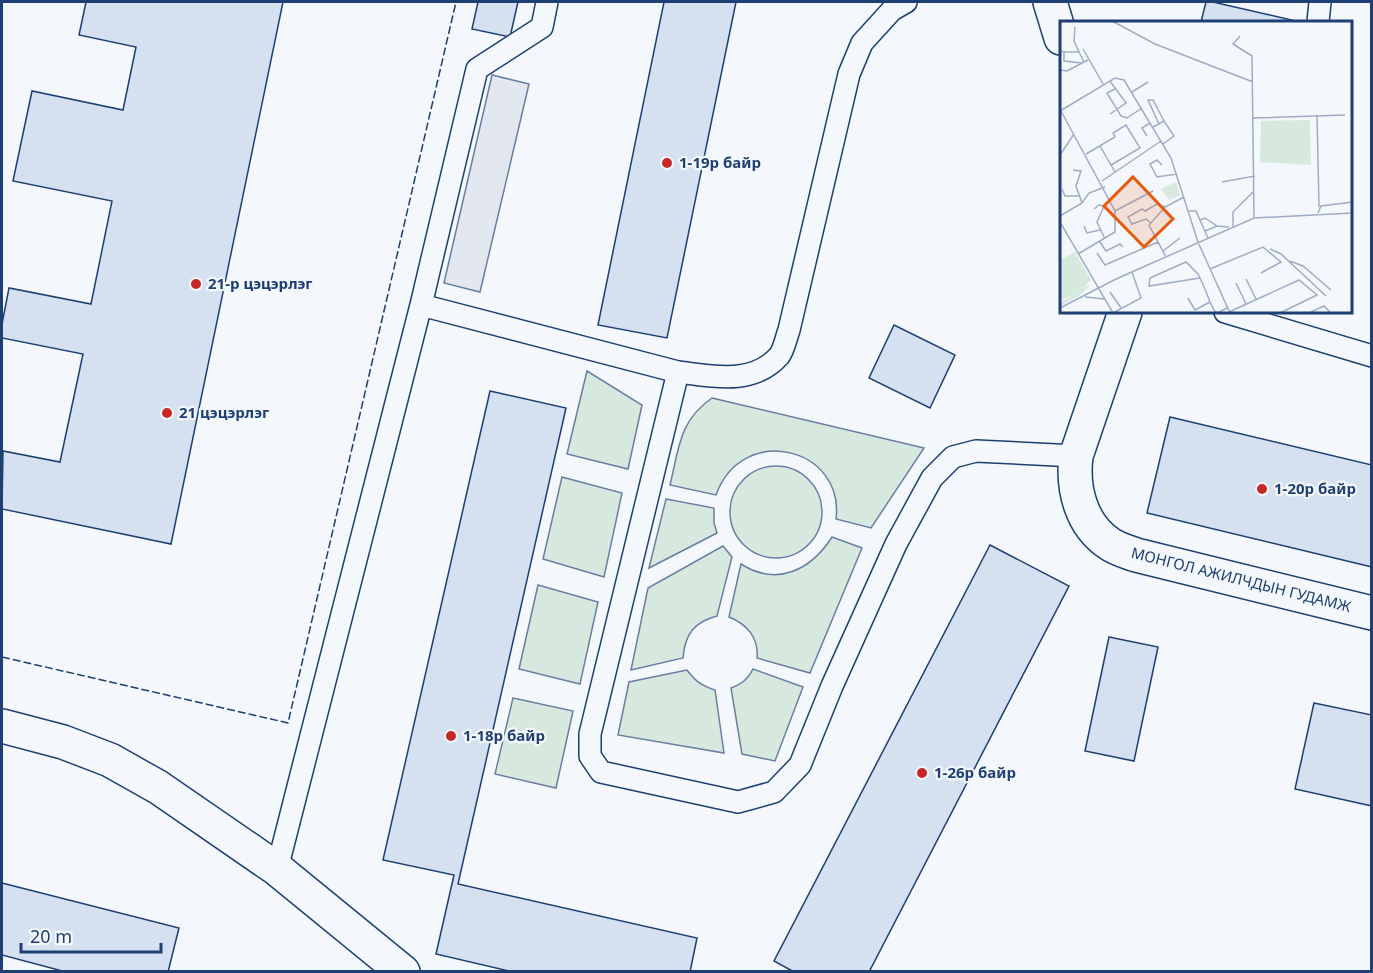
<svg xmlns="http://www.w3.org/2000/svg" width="1373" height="973" font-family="'Noto Sans',sans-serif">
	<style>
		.green { fill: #d7e8df; stroke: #687fa3; stroke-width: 1.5 }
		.parking { fill: #e3e8f0; stroke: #687fa3; stroke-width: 1.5 }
		.building { fill: #d5e0f0; stroke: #1d3f73; stroke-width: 1.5 }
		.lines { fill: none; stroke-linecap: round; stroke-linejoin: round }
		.service-casing { stroke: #1d3f73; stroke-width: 24 }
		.minor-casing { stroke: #1d3f73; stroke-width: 36 }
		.service { stroke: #f4f7fb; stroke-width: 21 }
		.minor { stroke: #f4f7fb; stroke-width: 33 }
		.fence { stroke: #1d3f73; stroke-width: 1.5; stroke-dasharray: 8 3; stroke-linecap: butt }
		.poi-dot { fill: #c62828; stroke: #f4f7fb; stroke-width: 2 }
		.labels { text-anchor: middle; stroke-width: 4.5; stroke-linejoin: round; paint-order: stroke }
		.poi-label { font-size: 15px; font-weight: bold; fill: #1d3f73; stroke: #f4f7fb; text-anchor: start }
		.street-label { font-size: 15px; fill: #1d3f73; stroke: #f4f7fb }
		.inset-road { fill: none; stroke: #9eadc5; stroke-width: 1.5 }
		.view { fill: #e8590c; fill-opacity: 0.15; stroke: #e8590c; stroke-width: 3 }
		.inset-edge { fill: none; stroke: #1d3f73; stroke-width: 3 }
	</style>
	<rect width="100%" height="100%" fill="#f4f7fb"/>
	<path class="green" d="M 587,371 L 642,405 L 628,469 L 567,454 Z
		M 712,398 L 924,448 L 871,528 L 836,519 C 845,447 742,422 716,495 L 670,485 C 679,448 679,421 712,398 Z
		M730 512a46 46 0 1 1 92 0a46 46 0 1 1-92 0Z
		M 562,477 L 622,493 L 604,577 L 543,559 Z
		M 666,499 L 714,508 L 714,523 L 717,533 L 649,568 Z
		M 832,537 L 862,548 L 810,673 L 757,658 C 759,638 747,624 729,617 L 741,564 C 777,587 811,570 832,537 Z
		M 723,546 L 732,557 L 717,616 C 694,622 685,634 683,658 L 631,670 L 648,588 Z
		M 538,585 L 598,602 L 580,684 L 519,669 Z
		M 753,669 L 803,687 L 775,761 L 742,754 L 731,688 C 742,684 748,679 753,669 Z
		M 687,670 C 695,681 702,686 715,690 L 724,753 L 618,735 L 629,682 Z
		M 513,698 L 573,711 L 556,788 L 495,774 Z"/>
	<path class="parking" d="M 492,75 L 529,84 L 480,292 L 444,283 Z"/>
	<path class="building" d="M 86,2 L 283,2 L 171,544 L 2,509 L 3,451 L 60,462 L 83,354 L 2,338 L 2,324 L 9,288 L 91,304 L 112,201 L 13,181 L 32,91 L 123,110 L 136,47 L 79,35 Z
		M 478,2 L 518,2 L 510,37 L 472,29 Z
		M 664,2 L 736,2 L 667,338 L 598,325 Z
		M 1206,2 L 1213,2 L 1300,22 L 1201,22 Z
		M 894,325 L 955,355 L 930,408 L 869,378 Z
		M 490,391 L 566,408 L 458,884 L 697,938 L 690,972 L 513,972 L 436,954 L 454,875 L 383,860 Z
		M 1170,417 L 1372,465 L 1372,567 L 1147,513 Z
		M 990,545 L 1069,586 L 869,972 L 794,972 L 774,961 Z
		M 1109,637 L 1158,647 L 1134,761 L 1085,751 Z
		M 1314,703 L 1372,715 L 1372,806 L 1295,789 Z
		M 2,883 L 179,928 L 168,972 L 66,972 L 2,955 Z"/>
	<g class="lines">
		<g class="service-casing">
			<path id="service" d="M 906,2 L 892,10 L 862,43 L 849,74 L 789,330 C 786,338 784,350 779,356 C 752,386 712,376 678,372 L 590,734 L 590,756 L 601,772 L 738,802 L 774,792 L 800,765 L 832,686 L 896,544 L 932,478 L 953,457 L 976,451 L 1076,456
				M 1318,22 L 1320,2
				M 421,305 L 678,372
				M 1225,312 L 1372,356
				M 277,869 L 421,305 L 477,69 L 542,27 L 547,2"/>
		</g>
		<g class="minor-casing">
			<path id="minor" d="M 1050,2 L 1061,38
				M 1125,312 L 1076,456 C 1072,489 1081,525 1110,544 C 1117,549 1128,552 1136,555 L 1372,613
				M 2,726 L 63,742 L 110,760 L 158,787 L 277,869 L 403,972"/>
		</g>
		<use href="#service" class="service"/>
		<use href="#minor" class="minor"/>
		<path class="fence" d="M 2,657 L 288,723 L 456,2"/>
	</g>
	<g class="poi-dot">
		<circle cx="667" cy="163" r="6"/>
		<circle cx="196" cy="284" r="6"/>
		<circle cx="167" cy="413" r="6"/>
		<circle cx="1262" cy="489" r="6"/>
		<circle cx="451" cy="736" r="6"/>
		<circle cx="922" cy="773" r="6"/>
	</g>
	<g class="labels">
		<g class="poi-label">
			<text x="679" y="168">1-19р байр</text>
			<text x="208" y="289">21-р цэцэрлэг</text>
			<text x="179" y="418">21 цэцэрлэг</text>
			<text x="1274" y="494">1-20р байр</text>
			<text x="463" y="741">1-18р байр</text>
			<text x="934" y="778">1-26р байр</text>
		</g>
		<g class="street-label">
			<text transform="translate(1241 580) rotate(14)" y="5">МОНГОЛ АЖИЛЧДЫН ГУДАМЖ</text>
		</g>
	</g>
	<g transform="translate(1060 21)">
		<rect width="292" height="292" fill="#f4f7fb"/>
		<path d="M 250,99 L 251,144 L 200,141 L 201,100 ZM 116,161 L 120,174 L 109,179 L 101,168 ZM 15,231 L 31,259 L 23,267 L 31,263 L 19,275 L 0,285 L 0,281 L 17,273 L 0,279 L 0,239 Z" fill="#d7e8df"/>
		<path class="inset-road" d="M 52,0 L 95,23 L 193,61M 15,6 L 14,20 L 19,31M 180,15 L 173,23 L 192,35 L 194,197M 23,28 L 43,63M 0,30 L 4,31 L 4,40 L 22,42M 4,31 L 19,31 L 24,41M 1,49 L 7,50 L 28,39M 50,60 L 66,82 L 50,93M 55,68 L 47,72 L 61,95 L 67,97 L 82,87M 72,71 L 88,61M 0,90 L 55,57 L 64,59 L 111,137 L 138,221 L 170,292M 1,90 L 55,190 L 55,211 L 18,233M 257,94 L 259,186M 193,97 L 285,94M 99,103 L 88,79 L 93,79 L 104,100M 93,106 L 104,100 L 114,115 L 103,123M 87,115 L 82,107 L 90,102M 40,125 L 55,151M 26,133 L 55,116 L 53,112 L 66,104 L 80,127 L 51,144M 0,134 L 14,113M 102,144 L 97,139 L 90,143 L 97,156 L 117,153M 13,149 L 21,150 L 16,165 L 22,182M 42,160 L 101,120M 162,161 L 195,155M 2,168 L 5,175 L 19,175M 34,188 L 39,184 L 44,185 L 37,201 L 45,218M 55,190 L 93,170M 129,190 L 136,190 L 148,217M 258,192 L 261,185 L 293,181M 0,195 L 22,182 L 29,172 L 45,166M 140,199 L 145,197 L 157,205M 0,201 L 53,292M 91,202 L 86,198 L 72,203 L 68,196 L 82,188 L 85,190 L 97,183 L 105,186M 24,205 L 27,212 L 40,209M 173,206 L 173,191 L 194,170M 145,210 L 157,205 L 169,206M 40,221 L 46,230 L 60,223 L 63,226M 210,228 L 221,233 L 266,275M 103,230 L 120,217M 37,232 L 45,244 L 98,221M 106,236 L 89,204 L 105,186 L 124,176M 230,240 L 243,245 L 271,269M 150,248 L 203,226 L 221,241 L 201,252M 140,257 L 89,265 L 90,257 L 126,241 L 138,253 L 140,257 L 145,268 L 150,281 L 154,289 L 157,292 L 167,287M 186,258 L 196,278M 176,262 L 186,283M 50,271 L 61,287M 25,276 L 45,278M 128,277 L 135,289 L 150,281M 0,287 L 56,258 L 194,197 L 293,192M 169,291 L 239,259 L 257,274 L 220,292M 251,291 L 264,285 L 271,292M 53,292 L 81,277 L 72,251"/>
		<path class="view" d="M 73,156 L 113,198 L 84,226 L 44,185 Z"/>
		<rect width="292" height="292" class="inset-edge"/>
	</g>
	<rect width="1373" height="973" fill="none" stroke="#1d3f73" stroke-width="6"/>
	<path d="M21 943v9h140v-9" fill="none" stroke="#1d3f73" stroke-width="3"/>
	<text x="30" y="943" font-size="18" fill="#1d3f73" stroke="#f4f7fb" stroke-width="4.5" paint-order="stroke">20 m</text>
</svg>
